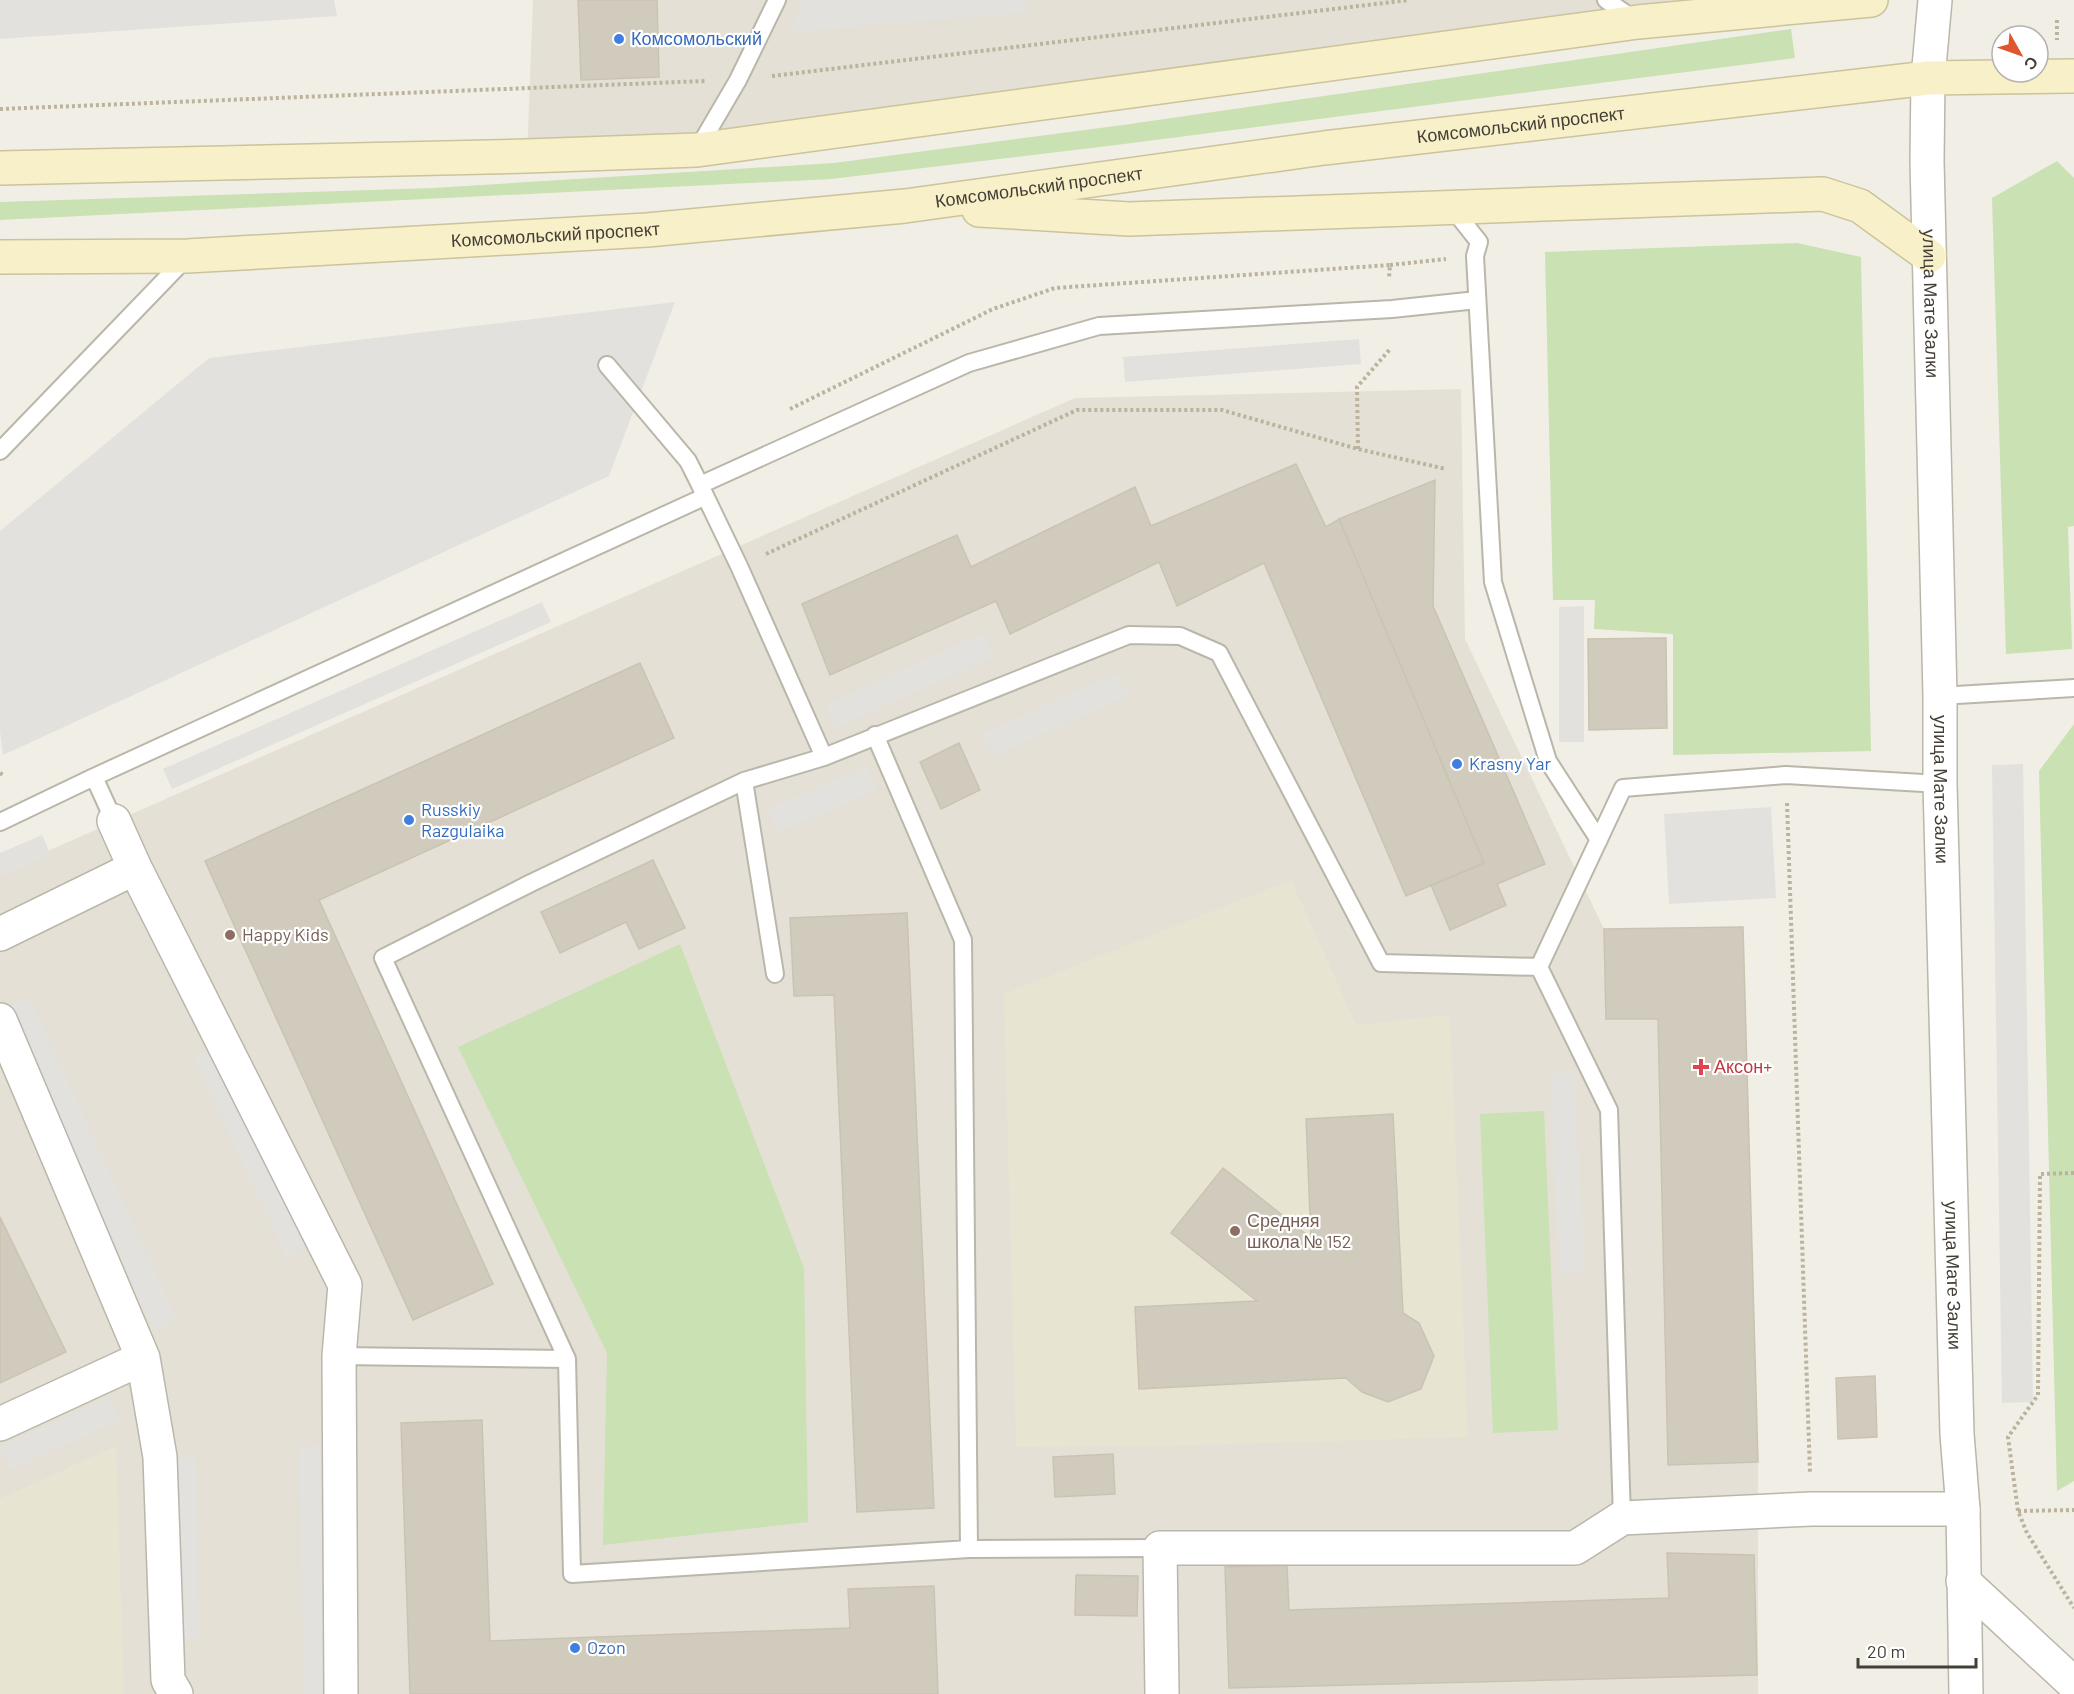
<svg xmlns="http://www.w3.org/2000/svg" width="2074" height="1694" font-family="Barlow,sans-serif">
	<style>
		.residential { fill: #e4e0d5 }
		.education { fill: #e8e4d2 }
		.green { fill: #c9e1b3 }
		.parking { fill: #e2e1de }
		.building { fill: #d1cbbd; stroke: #cbc3b1; stroke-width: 1.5 }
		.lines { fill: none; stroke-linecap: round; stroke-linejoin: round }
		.service-casing { stroke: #bbb6aa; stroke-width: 20 }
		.minor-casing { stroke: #bbb6aa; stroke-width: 36 }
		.tertiary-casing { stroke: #bbb6aa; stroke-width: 36 }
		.secondary-casing { stroke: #cbc39b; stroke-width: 36 }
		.path { stroke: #bbb39d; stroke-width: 4; stroke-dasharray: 3 3; stroke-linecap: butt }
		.service { stroke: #fff; stroke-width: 16 }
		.minor { stroke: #fff; stroke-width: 33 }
		.tertiary { stroke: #fff; stroke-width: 33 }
		.secondary { stroke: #f8f0c9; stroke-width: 33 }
		.shop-dot { fill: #3f7fe0; stroke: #fff; stroke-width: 2 }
		.education-dot { fill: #8d6e63; stroke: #fff; stroke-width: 2 }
		.health-dot { fill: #e0444e; stroke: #fff; stroke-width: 2 }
		.labels { text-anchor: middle; stroke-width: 4.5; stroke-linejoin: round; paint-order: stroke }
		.shop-label { font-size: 18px; fill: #366cbe; stroke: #fff; text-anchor: start }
		.street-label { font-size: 18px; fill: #433f36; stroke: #fff }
		.education-label { font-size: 18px; fill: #785e54; stroke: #fff; text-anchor: start }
		.health-label { font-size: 18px; fill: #be3a42; stroke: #fff; text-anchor: start }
	</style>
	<rect width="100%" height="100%" fill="#f1eee6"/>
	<path class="residential" d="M 533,0 L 1871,0 L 527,156 Z
		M 1461,389 L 1465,639 L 1604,929 L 1743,927 L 1758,1462 L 1758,1694 L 0,1694 L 0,872 L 1075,398 Z"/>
	<path class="education" d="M 1291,880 L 1356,1025 L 1450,1015 L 1468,1437 L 1155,1446 L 1016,1447 L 1004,994 Z
		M 116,1446 L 124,1694 L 0,1694 L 0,1499 Z"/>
	<path class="green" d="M 1791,29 L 1795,58 L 1116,145 L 831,179 L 0,220 L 0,202 L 433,188 L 834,163 L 1123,125 Z
		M 2057,161 L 2074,178 L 2074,526 L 2068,527 L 2072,649 L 2006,654 L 1992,198 Z
		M 1797,243 L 1861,257 L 1871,751 L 1673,755 L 1673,634 L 1594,629 L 1595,600 L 1553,600 L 1545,252 Z
		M 2074,724 L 2074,1481 L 2057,1491 L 2039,771 Z
		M 680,944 L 804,1268 L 808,1522 L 603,1545 L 607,1353 L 458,1047 Z
		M 1544,1111 L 1558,1430 L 1493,1433 L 1480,1114 Z"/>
	<path class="parking" d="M 0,0 L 334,0 L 337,16 L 0,39 Z
		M 803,0 L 1026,0 L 1027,12 L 790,32 Z
		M 675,302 L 609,476 L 3,755 L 0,731 L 0,531 L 209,358 Z
		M 1359,339 L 1361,364 L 1125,382 L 1123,357 Z
		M 542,602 L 551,622 L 172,789 L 163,769 Z
		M 1584,606 L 1584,742 L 1559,742 L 1559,607 Z
		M 982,633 L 993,657 L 836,728 L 826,705 Z
		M 1118,673 L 1128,696 L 993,756 L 983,733 Z
		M 2023,764 L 2033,1402 L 2002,1403 L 1992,765 Z
		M 867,767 L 877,790 L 778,832 L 768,808 Z
		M 1771,807 L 1776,898 L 1669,904 L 1664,814 Z
		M 42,835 L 51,855 L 0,877 L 0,853 Z
		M 29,997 L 177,1320 L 154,1331 L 6,1007 Z
		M 216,1047 L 309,1246 L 286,1257 L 194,1057 Z
		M 1575,1073 L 1584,1273 L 1559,1274 L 1550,1074 Z
		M 109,1397 L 119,1420 L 10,1470 L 0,1447 Z
		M 324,1445 L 329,1694 L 304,1694 L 299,1446 Z
		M 170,1457 L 196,1457 L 198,1640 L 173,1640 Z"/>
	<path class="building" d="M 578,0 L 657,0 L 659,77 L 581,80 Z
		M 1296,464 L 1326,527 L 1339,519 L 1484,863 L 1406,896 L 1264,563 L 1177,606 L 1159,562 L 1010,634 L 996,601 L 830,675 L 802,604 L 957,535 L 971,567 L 1135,487 L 1151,526 Z
		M 1435,480 L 1433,606 L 1545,864 L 1497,884 L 1506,905 L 1450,930 L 1431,885 L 1484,863 L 1339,519 Z
		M 1666,638 L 1667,728 L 1589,730 L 1588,639 Z
		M 640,663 L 674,738 L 319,900 L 493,1284 L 413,1320 L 205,861 Z
		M 959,743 L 980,790 L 941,809 L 920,762 Z
		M 653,860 L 685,928 L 639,949 L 626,922 L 560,953 L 541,912 Z
		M 907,913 L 934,1508 L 857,1512 L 834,995 L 794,996 L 790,918 Z
		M 1743,927 L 1758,1462 L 1668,1465 L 1658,1019 L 1606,1019 L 1604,929 Z
		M 1393,1114 L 1403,1313 L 1419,1323 L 1434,1356 L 1421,1389 L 1388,1402 L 1362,1392 L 1346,1378 L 1139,1389 L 1135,1307 L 1257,1301 L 1171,1233 L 1223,1168 L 1311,1238 L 1306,1119 Z
		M 0,1217 L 66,1352 L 0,1383 Z
		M 1875,1376 L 1877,1437 L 1838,1439 L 1836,1378 Z
		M 482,1420 L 490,1641 L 850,1628 L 848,1589 L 934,1586 L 938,1694 L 410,1694 L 401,1423 Z
		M 1113,1454 L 1115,1494 L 1055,1497 L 1053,1457 Z
		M 1667,1553 L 1754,1555 L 1757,1675 L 1229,1688 L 1225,1567 L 1287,1565 L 1289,1610 L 1669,1598 Z
		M 1076,1575 L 1138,1576 L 1137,1616 L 1075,1615 Z"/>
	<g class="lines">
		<g class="service-casing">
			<path id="service" d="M 1606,0 L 1635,20
				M 697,150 L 738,80 L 777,0
				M 1453,209 L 1479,242 L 1475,256 L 1493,582 L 1548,761 L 1599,840
				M 607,365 L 688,461 L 700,485
				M 0,451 L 187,257
				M 1940,696 L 2074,688
				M 875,735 L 963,940 L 969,1549
				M 824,757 L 739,566 L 700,485 L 969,363 L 1099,326 L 1392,309 L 1477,300
				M 744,781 L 775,974
				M 114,821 L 94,777 L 704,497
				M 0,822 L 94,777
				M 339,1356 L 567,1359
				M 1622,1518 L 1609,1110 L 1539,967 L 1623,788 L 1786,775 L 1940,784
				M 1160,1548 L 969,1549 L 572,1574 L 567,1359 L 383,958 L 531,883 L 744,781 L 824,757 L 1129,635 L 1180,636 L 1219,653 L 1381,963 L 1539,967"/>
		</g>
		<g class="minor-casing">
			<path id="minor" d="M 114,821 L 135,868 L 345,1285 L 339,1356 L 341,1694
				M 0,934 L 135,868
				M 0,1020 L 143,1358 L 160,1457 L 168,1680 L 176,1694
				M 0,1424 L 143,1358
				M 1162,1694 L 1160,1548 L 1575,1548 L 1622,1518 L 1811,1509 L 1963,1509"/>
		</g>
		<g class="tertiary-casing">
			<g id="tertiary">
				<path id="s1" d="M 1935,0 L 1928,78 L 1927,161 L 1940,696 L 1940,784 L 1957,1434 L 1963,1509 L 1966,1694"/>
				<path d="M 1963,1581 L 2074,1684"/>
			</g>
		</g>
		<g class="secondary-casing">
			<g id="secondary">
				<path d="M 0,168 L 527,156 L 697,150 L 1638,22 L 1871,0"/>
				<path d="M 979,210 L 1129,219 L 1823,194 L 1860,206 L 1929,256"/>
				<path id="s2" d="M 0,257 L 187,256 L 647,230 L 905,206 L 1324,148 L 1928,78 L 2074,76"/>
			</g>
		</g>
		<path class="path" d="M 2057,20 L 2057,40
			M 772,76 L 1409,0
			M 0,109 L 705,81
			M 1390,265 L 1446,259
			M 790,409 L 993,309 L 1055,288 L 1390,265 L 1389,278
			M 1358,449 L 1357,387 L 1391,348
			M 766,554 L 1077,410 L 1222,410 L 1358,449 L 1446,469
			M 0,773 L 3,775
			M 1787,803 L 1810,1473
			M 2074,1173 L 2040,1174 L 2038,1395 L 2008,1437 L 2018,1511 L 2027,1533 L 2074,1608
			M 2018,1511 L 2074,1510"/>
		<use href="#service" class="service"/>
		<use href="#minor" class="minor"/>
		<use href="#tertiary" class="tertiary"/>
		<use href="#secondary" class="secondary"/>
	</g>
	<g class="shop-dot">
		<circle cx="619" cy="39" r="6"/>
		<circle cx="1457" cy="764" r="6"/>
		<circle cx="409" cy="820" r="6"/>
		<circle cx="575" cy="1648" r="6"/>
	</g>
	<g class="education-dot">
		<circle cx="230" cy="935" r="6"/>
		<circle cx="1235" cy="1231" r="6"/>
	</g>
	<path class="health-dot" d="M1698 1058h6v6h6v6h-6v6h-6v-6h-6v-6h6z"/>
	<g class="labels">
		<g class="shop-label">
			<text x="631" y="45">Комсомольский</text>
			<text x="1469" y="770">Krasny Yar</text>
			<text x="421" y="816">Russkiy<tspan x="421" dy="21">Razgulaika</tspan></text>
			<text x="587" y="1654">Ozon</text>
		</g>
		<g class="street-label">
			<text dy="6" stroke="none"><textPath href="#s2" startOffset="1528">Комсомольский проспект</textPath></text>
			<text dy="6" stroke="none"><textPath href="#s2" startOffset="1042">Комсомольский проспект</textPath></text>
			<text dy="6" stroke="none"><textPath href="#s2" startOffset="556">Комсомольский проспект</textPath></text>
			<text dy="6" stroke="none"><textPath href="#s1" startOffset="304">улица Мате Залки</textPath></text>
			<text dy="6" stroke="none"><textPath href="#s1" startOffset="790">улица Мате Залки</textPath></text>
			<text dy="6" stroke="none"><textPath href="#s1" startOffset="1276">улица Мате Залки</textPath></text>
		</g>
		<g class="education-label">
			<text x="242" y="941">Happy Kids</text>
			<text x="1247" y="1227">Средняя<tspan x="1247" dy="21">школа № 152</tspan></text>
		</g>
		<g class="health-label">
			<text x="1714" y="1073">Аксон+</text>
		</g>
	</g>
	<g transform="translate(2020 54) rotate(130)"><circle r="28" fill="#ffffff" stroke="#b4b2af" stroke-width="1.5"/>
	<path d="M0-4.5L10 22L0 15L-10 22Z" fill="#e0562e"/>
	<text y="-9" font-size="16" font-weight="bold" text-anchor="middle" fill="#433f36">С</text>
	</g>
	<path d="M1858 1658v9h118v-9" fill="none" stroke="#433f36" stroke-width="3"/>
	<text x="1867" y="1658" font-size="18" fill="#433f36" stroke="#ffffff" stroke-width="4.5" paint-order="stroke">20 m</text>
</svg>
